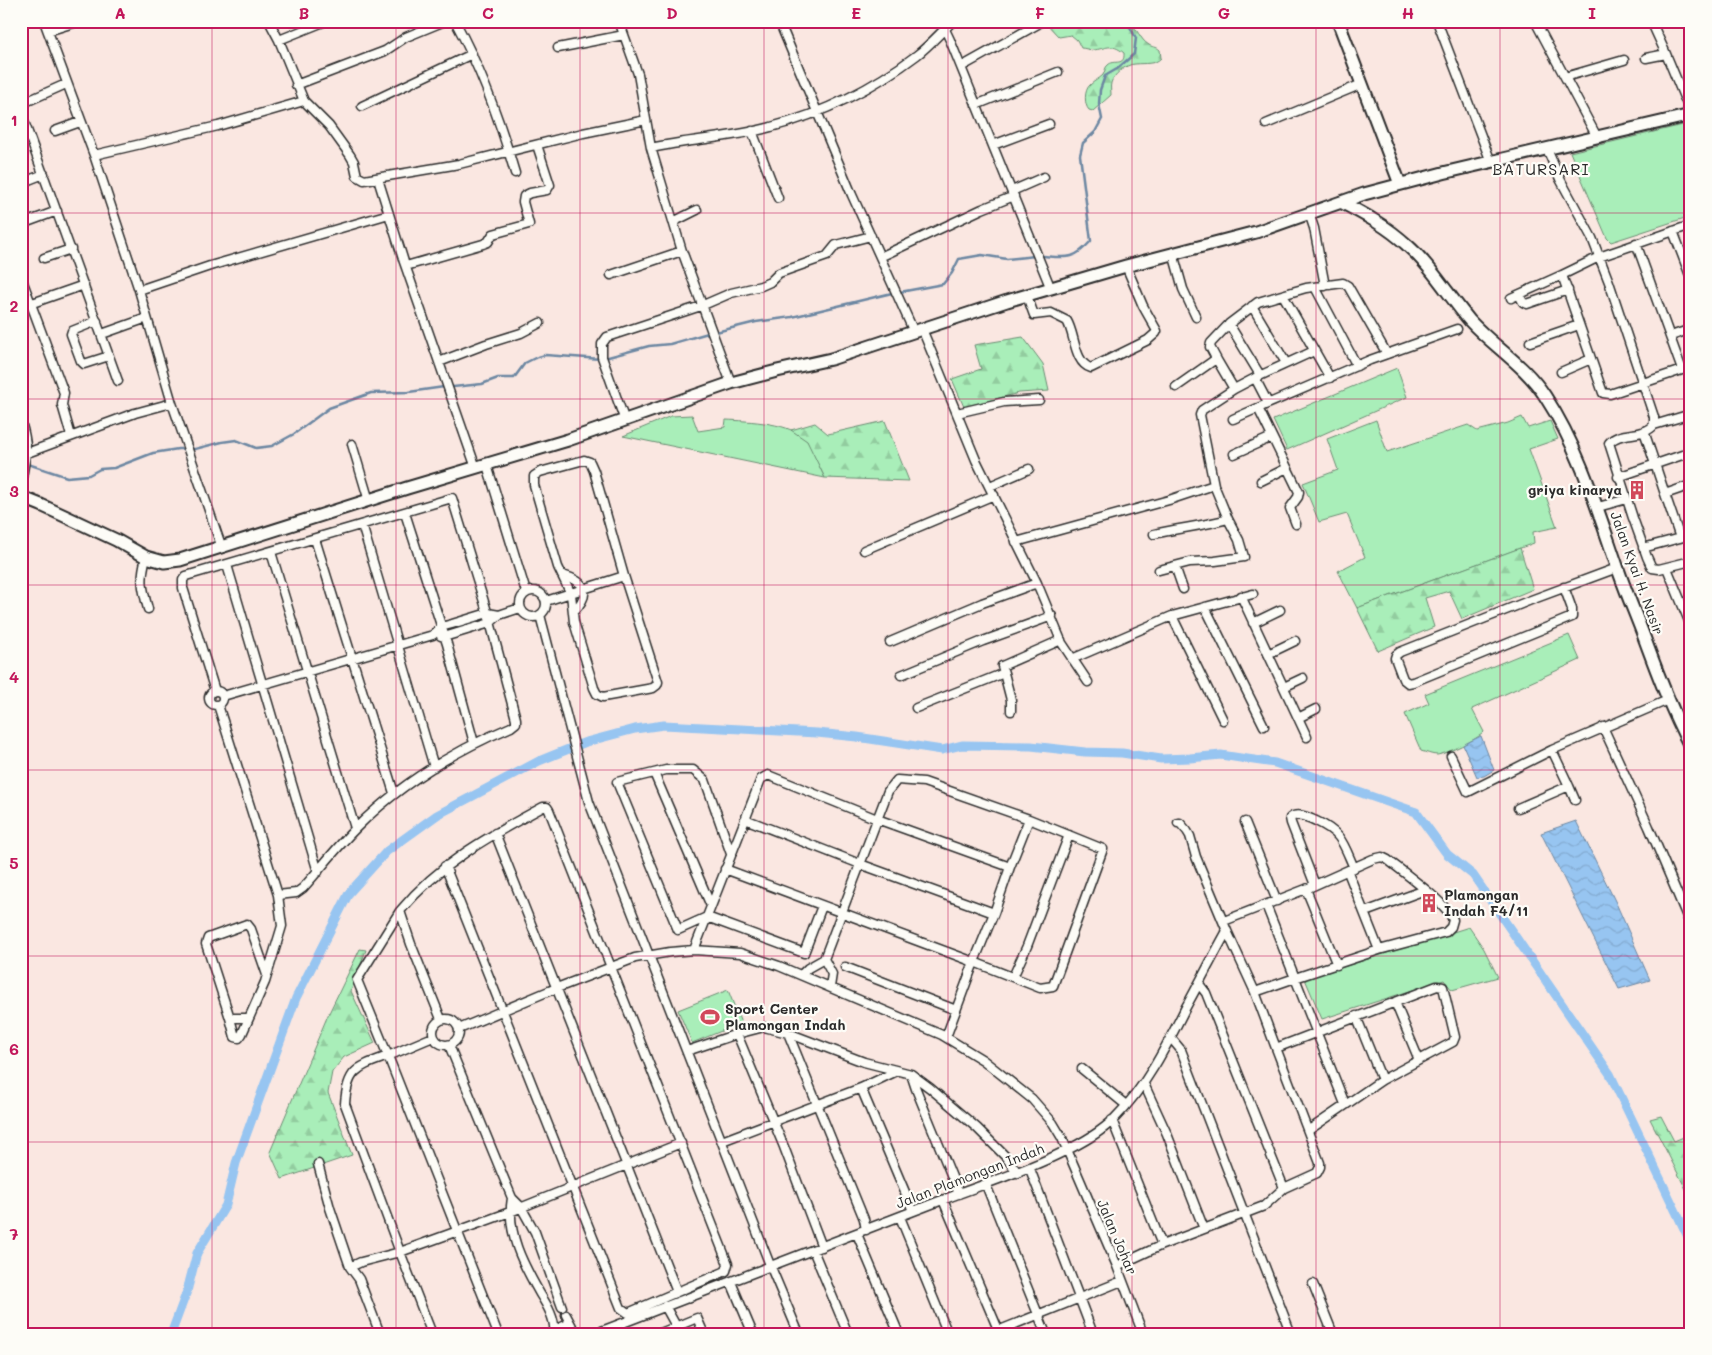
<svg xmlns="http://www.w3.org/2000/svg" width="1712" height="1355" font-family="Mali,sans-serif">
	<style>
		.grass { fill: #a9eeb9; stroke: #6a8c72 }
		.forest { fill: url(#forest-firs); stroke: #6a8c72 }
		.water { fill: url(#water-waves); stroke: #6c87a2 }
		.lines { fill: none; stroke-linecap: round; stroke-linejoin: round }
		.stream { stroke: #6c87a2; stroke-width: 2.5 }
		.canal { stroke: #97c5f1; stroke-width: 9 }
		.street-casing { stroke: #2b2b2b; stroke-width: 11 }
		.secondary-casing { stroke: #2b2b2b; stroke-width: 15 }
		.street { stroke: #fdfcf7; stroke-width: 8 }
		.secondary { stroke: #fdfcf7; stroke-width: 11 }
		.grid { fill: none; stroke: #c2185b; stroke-width: 1; stroke-opacity: 0.55 }
		.labels { text-anchor: middle; stroke-width: 4.5; stroke-linejoin: round; paint-order: stroke }
		.poi-label { font-size: 14px; font-weight: bold; fill: #2b2b2b; stroke: #fdfcf7; text-anchor: start }
		.street-label { font-size: 14px; fill: #2b2b2b; stroke: #fdfcf7 }
		.quarter-label { font-size: 16px; letter-spacing: 1px; fill: #2b2b2b; stroke: #fdfcf7 }
		.neatline { fill: none; stroke: #c2185b; stroke-width: 2 }
		.grid-label { font-size: 16px; text-anchor: middle; font-weight: bold; fill: #c2185b }
	</style>
	<defs>
		<pattern id="forest-firs" width="22" height="20" patternUnits="userSpaceOnUse" patternTransform="scale(1.25)"><rect width="22" height="20" fill="#a9eeb9"/><path d="M5 1l3.5 6h-7zM16 11l3.5 6h-7z" fill="#92cc9f"/></pattern>
		<pattern id="water-waves" width="16" height="10" patternUnits="userSpaceOnUse" patternTransform="scale(1.25)"><rect width="16" height="10" fill="#97c5f1"/><path d="M0 5q4-4 8 0t8 0" fill="none" stroke="#82a9cf"/></pattern>
	</defs>
	<rect width="100%" height="100%" fill="#fae7e1"/>
	<filter id="ink" filterUnits="userSpaceOnUse"><feTurbulence type="fractalNoise" baseFrequency=".02" numOctaves="2"/><feDisplacementMap in="SourceGraphic" scale="10" xChannelSelector="R" yChannelSelector="G"/><feConvolveMatrix kernelMatrix="1 2 1 2 8 2 1 2 1" color-interpolation-filters="sRGB"/></filter>
	<g filter="url(#ink)">
		<path class="grass" d="M 1691,123 L 1691,216 L 1611,242 L 1607,238 L 1570,152 Z
			M 1397,368 L 1407,397 L 1287,450 L 1273,420 Z
			M 692,415 L 698,431 L 725,427 L 726,420 C 748,421 793,422 808,442 C 815,452 819,467 825,478 L 623,436 L 671,416 Z
			M 1522,417 L 1528,428 L 1550,421 L 1558,439 L 1529,449 L 1557,527 L 1533,532 L 1534,543 L 1357,608 L 1338,571 L 1365,557 L 1347,514 L 1319,522 L 1303,483 L 1338,470 L 1327,439 L 1376,420 L 1387,452 L 1468,425 L 1477,431 L 1508,423 Z
			M 1569,635 L 1580,660 L 1472,709 L 1484,732 C 1478,739 1446,754 1437,755 C 1432,755 1425,752 1421,751 L 1405,714 L 1429,703 L 1425,694 Z
			M 1469,927 L 1484,949 L 1498,977 L 1452,990 L 1444,980 L 1322,1019 L 1305,979 Z
			M 728,990 L 741,1023 L 692,1043 L 678,1010 Z"/>
		<path class="forest" d="M 1044,21 L 1128,21 C 1137,27 1140,40 1149,45 C 1154,48 1156,46 1160,50 L 1161,58 C 1155,65 1144,63 1135,64 C 1126,64 1113,75 1111,83 C 1110,87 1111,91 1111,95 L 1093,111 L 1089,110 C 1084,105 1084,90 1090,85 C 1094,81 1099,79 1103,75 C 1105,72 1105,67 1108,65 C 1114,59 1125,67 1124,53 C 1111,42 1106,49 1093,50 C 1090,50 1084,48 1081,48 L 1077,40 L 1071,35 L 1059,37 Z
			M 1023,337 L 1043,364 L 1049,391 L 1019,393 L 964,407 L 952,379 L 981,369 L 974,345 Z
			M 885,421 L 909,481 L 825,478 L 807,441 L 791,430 L 815,423 L 828,434 Z
			M 1520,548 L 1533,589 L 1462,619 L 1449,591 L 1425,598 L 1434,627 L 1378,651 L 1357,608 Z
			M 360,949 L 366,950 L 351,991 L 375,1043 L 344,1057 L 332,1072 L 328,1093 L 352,1155 L 282,1179 L 270,1152 L 328,1015 Z
			M 1661,1116 L 1674,1141 L 1691,1134 L 1691,1199 L 1650,1119 Z"/>
		<path class="water" d="M 1481,736 L 1494,770 L 1484,776 L 1477,777 L 1463,745 Z
			M 1576,821 L 1616,903 L 1650,980 L 1619,989 L 1541,833 Z"/>
		<g class="lines">
			<path class="stream" d="M 1044,256 C 1068,258 1074,260 1091,241 L 1080,155 L 1083,143 L 1095,132 L 1102,119 L 1099,104 L 1100,90 L 1105,76 L 1117,69 L 1134,54 L 1136,38 L 1130,27 L 1119,21
				M 900,292 L 943,284 L 952,273 L 959,259 L 982,255 L 1007,259 L 1035,256
				M 716,332 L 756,322 L 792,317 L 892,293
				M 453,387 L 482,384 L 498,378 L 514,378 L 525,363 L 535,358 L 545,355 L 601,359 L 649,346 L 670,344 L 708,333
				M 25,463 L 67,477 L 89,475 L 100,469 L 114,468 L 153,453 L 178,449 L 195,449 L 222,442 L 236,440 L 256,448 L 272,446 L 294,434 L 329,408 L 371,393 L 409,392 L 444,387"/>
			<path class="canal" d="M 171,1334 L 187,1291 L 197,1253 L 226,1205 L 236,1163 L 296,998 L 349,893 L 387,851 L 437,815 L 539,761 L 586,742 L 635,729 L 664,725 L 817,733 L 857,737 L 942,750 L 962,745 L 1031,746 L 1085,752 L 1122,753 L 1161,759 L 1190,758 L 1221,755 L 1247,759 L 1275,763 L 1416,812 L 1447,854 L 1473,875 L 1610,1074 L 1691,1243"/>
			<g class="street-casing">
				<path id="street" d="M 44,21 L 94,155 L 139,290 L 172,403 L 222,548
					M 269,21 L 279,40 L 304,101 L 329,126 L 350,155 L 354,162 L 357,176 L 364,180 L 459,164 L 583,133 L 646,120
					M 455,21 C 481,69 500,121 515,173
					M 619,21 L 638,74 L 651,148 L 682,251 L 731,383
					M 779,21 L 852,195 L 914,332
					M 941,21 L 950,40 L 1051,289
					M 1437,21 L 1491,162
					M 1535,21 L 1597,137
					M 1651,21 L 1666,54 L 1691,114
					M 782,25 L 796,21
					M 48,31 L 80,21
					M 279,40 L 326,21
					M 558,48 L 624,35
					M 1646,58 L 1666,54
					M 961,67 L 1038,24
					M 1565,77 L 1624,60
					M 296,85 L 385,51 L 406,37 L 445,21
					M 21,104 L 66,84
					M 976,105 L 1058,72
					M 362,106 L 472,54
					M 21,113 L 118,381
					M 1266,124 L 1362,84
					M 55,131 L 80,122
					M 752,131 L 778,198
					M 993,145 L 1049,124
					M 651,148 C 691,139 732,138 771,127 C 823,114 875,87 917,55 C 930,45 941,32 953,21
					M 1547,149 L 1560,179 L 1592,238 L 1609,282 L 1654,417 L 1654,425 C 1644,438 1620,430 1609,443 L 1633,518 L 1647,557 L 1652,568 L 1659,569 L 1691,561
					M 94,155 L 218,126 L 304,101
					M 378,179 L 404,262 L 476,468
					M 21,183 L 44,174
					M 1012,191 L 1044,177
					M 1309,213 L 1314,228 L 1325,286
					M 27,222 L 57,211
					M 673,222 L 697,210
					M 1691,225 L 1599,257 L 1562,275 L 1603,393 L 1610,394 L 1691,367
					M 1673,231 L 1691,278
					M 1636,243 L 1682,370
					M 1173,253 L 1183,289 L 1196,317
					M 880,257 L 982,209 L 1014,196
					M 44,258 L 71,249
					M 406,266 L 483,244 L 488,242 L 493,234 L 529,224 L 523,202 L 524,196 L 530,193 L 547,190 L 550,185 L 537,145
					M 611,275 L 682,251
					M 21,277 L 64,393 L 62,405 L 71,436
					M 1315,287 L 1357,366
					M 139,290 L 210,266 L 389,214
					M 1283,295 L 1330,378
					M 1519,295 L 1523,302 L 1527,304 L 1568,290
					M 1027,296 L 1034,315 L 1051,313 L 1067,321 C 1075,334 1074,363 1091,368 L 1148,340 L 1156,333 L 1157,331 L 1143,306 L 1126,266
					M 1511,298 L 1562,275
					M 1252,306 L 1286,363
					M 21,307 L 84,285
					M 97,321 L 72,331 L 71,334 L 81,361 L 84,364 L 109,356
					M 1229,324 L 1260,375
					M 922,329 L 976,460 L 1037,583 L 1062,643 L 1088,682
					M 102,334 L 147,318
					M 1671,336 L 1691,329
					M 1530,342 L 1579,325
					M 1217,360 L 1234,389
					M 439,362 L 486,344 L 521,333 L 540,323
					M 1561,372 L 1591,359
					M 1255,378 L 1268,403
					M 1176,387 L 1213,361 L 1217,360 L 1210,347 L 1211,343 L 1229,324 L 1258,302 L 1306,288 L 1343,283 L 1348,286 L 1387,354
					M 957,413 L 1004,402 L 1039,400
					M 1233,419 L 1258,408
					M 625,421 L 602,357 L 602,344 L 607,337 L 701,306 L 731,293 L 761,286 L 770,282 L 779,273 L 827,256 L 836,245 L 871,236
					M 21,422 C 30,450 25,457 21,483
					M 1654,425 L 1691,414
					M 1644,431 L 1665,494 L 1691,485
					M 352,444 L 369,501
					M 27,453 L 135,413 L 172,403
					M 1234,454 L 1272,437
					M 487,465 L 526,592
					M 1618,477 L 1691,452
					M 1261,481 L 1287,468
					M 990,486 L 1029,469
					M 1665,494 L 1680,538
					M 1598,507 L 1627,499
					M 405,513 L 447,644 L 474,743
					M 1296,524 L 1290,508 L 1298,497 L 1299,492 L 1258,408 L 1370,360 L 1457,329
					M 362,525 L 434,767
					M 1154,534 C 1179,528 1203,526 1228,519
					M 315,539 L 394,793
					M 1016,542 L 1169,500 L 1214,485 L 1200,415 L 1202,410 L 1234,389 L 1255,378 L 1314,351
					M 1643,548 L 1691,535
					M 864,550 L 994,495
					M 271,552 L 355,828
					M 146,557 C 140,580 142,587 148,609
					M 227,565 L 318,872
					M 1175,566 L 1183,589
					M 1667,568 L 1691,626
					M 1159,570 L 1190,562 L 1215,561 L 1244,557 L 1239,540 L 1228,519 L 1214,485
					M 562,575 C 586,581 592,593 573,612
					M 1564,587 L 1572,609 L 1572,617 L 1413,682 L 1408,683 L 1403,679 L 1395,658 L 1396,655 L 1400,652 L 1531,600 L 1617,568
					M520 604a13 13 0 1 1 26 0a13 13 0 1 1-26 0Z
					M 1241,596 L 1307,737
					M 546,601 L 624,576 L 594,471 L 590,462 L 584,460 L 540,472 L 534,476 L 534,485 L 558,567 L 571,594 L 574,622 L 594,688 L 597,694 L 603,697 L 653,688 L 657,685 L 658,682 L 624,576
					M 1205,607 L 1264,726
					M 540,615 L 589,802 L 770,1265 L 799,1334
					M 1172,616 L 1223,720
					M 1253,623 L 1280,610
					M 441,636 L 444,637 L 490,623 L 499,615 L 520,608
					M 890,642 L 982,603 L 1037,583
					M 1268,654 L 1295,641
					M 1072,659 L 1172,616 L 1253,594
					M 1004,673 L 1011,700 L 1011,711
					M 901,675 L 983,641 L 1052,616
					M 1284,687 L 1303,678
					M209 698a7 7 0 1 1 14 0a7 7 0 1 1-14 0Z
					M 215,691 L 183,588 L 183,580 L 186,576 L 452,498 L 489,618 L 516,719 L 516,723 L 511,727 C 454,751 400,784 356,828 C 337,847 321,868 303,888 L 296,893 L 278,895
					M 223,696 L 433,635 L 441,627 L 452,624 L 488,613 L 499,615
					M 218,705 L 278,895 L 282,926 L 265,982 L 242,1034 L 239,1038 L 235,1037 L 230,1018 L 248,1018
					M 916,708 L 1004,673 L 1002,666 L 1061,640
					M 1298,718 L 1316,709
					M 1603,727 L 1649,827 L 1691,926
					M 1451,756 L 1468,792 L 1552,750 L 1668,700
					M 654,773 L 711,906
					M 1569,786 L 1575,800
					M 1518,808 L 1569,786 L 1552,750
					M 1245,822 L 1277,901
					M 495,833 L 677,1292
					M 731,854 L 705,780 L 693,770 L 666,770 L 617,782 L 678,930 L 707,917 L 804,953 L 822,906
					M 1010,867 L 1029,819
					M 725,869 L 974,962 L 994,913 L 860,864 L 745,819
					M 1348,872 L 1379,950
					M 1315,885 L 1291,823 L 1290,818 L 1293,816 C 1301,814 1308,817 1316,821 C 1342,833 1343,843 1354,868
					M 1306,889 L 1337,965
					M 1365,912 L 1425,890
					M 1224,921 L 1306,889 L 1373,859 L 1382,857 L 1388,860 C 1403,872 1448,904 1453,920 L 1451,927 L 1446,932 L 1379,950 L 1295,978 L 1266,905
					M 1227,931 L 1255,992 L 1276,1048
					M 694,950 L 761,779 L 768,775 L 877,819 L 1010,867 L 994,913
					M 845,967 L 956,1010
					M 801,975 L 808,968 L 824,959
					M 1013,977 L 1027,946 L 1069,835
					M 1199,984 L 1206,993 L 1284,1188
					M 830,987 L 832,974 L 824,959 L 888,791 L 897,780 L 924,782 L 1029,819 L 1103,849 L 1053,986 L 1040,988 L 974,962 L 946,1037
					M 1255,992 L 1295,978 L 1345,1104
					M 1395,1002 L 1419,1060
					M 1356,1016 L 1382,1080
					M 230,1018 L 206,944 L 208,938 L 247,924 L 251,929 L 267,975
					M433 1032a13 13 0 1 1 26 0a13 13 0 1 1-26 0Z
					M 441,1019 L 411,944 L 400,911 C 440,863 489,836 543,807 L 547,807 L 549,810 L 728,1264 L 726,1271 L 628,1313 L 621,1308 L 445,866
					M 459,1029 L 549,991 L 635,958 L 670,952 L 694,950 L 740,953 L 779,966 L 942,1035 L 983,1060 L 1032,1099 L 1053,1123 L 1062,1138 L 1117,1266 L 1143,1334
					M 788,1033 L 864,1219 L 866,1230
					M 737,1034 L 784,1147 L 822,1247
					M 433,1037 L 388,1056 L 498,1334
					M 1171,1038 L 1181,1050 L 1291,1334
					M 449,1045 L 512,1198 L 521,1207 L 535,1232 L 562,1307
					M 687,1051 L 737,1034 L 764,1027 L 788,1033 L 864,1062 L 911,1074 L 930,1088 L 977,1128 L 1005,1156 L 1018,1173
					M 1082,1069 L 1126,1105
					M 911,1074 L 916,1089 L 959,1194
					M 1144,1084 L 1167,1134 L 1204,1229
					M 861,1088 L 913,1211
					M 1112,1120 L 1162,1245
					M 722,1141 L 861,1088 L 897,1071
					M 318,1164 L 330,1208 L 350,1267
					M 1030,1169 L 1093,1334
					M 986,1185 L 1046,1334
					M 512,1198 C 506,1233 523,1264 540,1294 C 547,1305 556,1320 554,1334
					M 943,1200 L 1000,1334
					M 900,1217 L 948,1334
					M 857,1234 L 899,1334
					M 813,1250 L 848,1334
					M 1117,1266 L 1162,1245 L 1264,1206 L 1284,1188 L 1317,1173 L 1320,1167 L 1320,1163 L 1276,1048 L 1437,986 L 1443,987 L 1455,1037 L 1453,1042 L 1382,1080 L 1309,1130
					M 731,1282 L 753,1334
					M 1313,1284 L 1333,1334
					M 665,1306 L 676,1326
					M 566,1315 L 576,1334
					M 555,1330 L 566,1325 L 572,1327
					M 380,1334 L 359,1279 L 350,1267 L 361,1262 L 400,1252 L 345,1104 C 347,1069 358,1067 388,1056 L 357,980 L 400,911
					M 432,1334 L 400,1252 L 510,1212 L 681,1143
					M 594,1334 C 708,1290 823,1246 937,1202 C 978,1186 1021,1173 1061,1153 C 1080,1144 1099,1134 1114,1119 C 1146,1087 1166,1047 1186,1007 C 1200,982 1213,956 1227,931 L 1196,857 L 1190,836 L 1187,831 L 1180,823 L 1178,823
					M 658,1334 L 697,1318 L 704,1334
					M 990,1334 L 1122,1281"/>
			</g>
			<g class="secondary-casing">
				<path id="secondary" d="M 1338,21 L 1400,184
					M 1341,202 C 1364,214 1388,227 1407,245 C 1432,267 1449,296 1470,321 C 1494,347 1525,365 1545,396 C 1579,448 1597,508 1617,566 C 1625,590 1635,613 1644,637 C 1658,675 1672,712 1691,748
					M 21,497 L 41,505 L 116,540 L 146,557 L 164,562 L 180,560 L 407,488 L 568,440 L 731,383 L 777,371 L 831,359 L 1007,301 L 1126,266 L 1256,232 L 1364,194 L 1443,173 L 1691,115"/>
			</g>
			<use href="#street" class="street"/>
			<use href="#secondary" class="secondary"/>
		</g>
	</g>
	<path class="grid" d="M 212,21 L 212,1334M 396,21 L 396,1334M 580,21 L 580,1334M 764,21 L 764,1334M 948,21 L 948,1334M 1132,21 L 1132,1334M 1316,21 L 1316,1334M 1500,21 L 1500,1334M 21,213 L 1691,213M 21,399 L 1691,399M 21,585 L 1691,585M 21,770 L 1691,770M 21,956 L 1691,956M 21,1142 L 1691,1142"/>
	<defs>
		<g id="building-bare" transform="scale(1.5)"><path d="M-4-6H4V6H1V3H-1V6H-4ZM-2.5-4.3h1.7v1.8h-1.7ZM.8-4.3h1.7v1.8H.8ZM-2.5-1h1.7V.8h-1.7ZM.8-1h1.7V.8H.8Z" fill="#d1495b" stroke="#fdfcf7" stroke-width="2.5" paint-order="stroke"/></g>
		<g id="stadium-bare" transform="scale(1.5)"><path d="M0-5a6.5 5 0 1 0 0 10a6.5 5 0 1 0 0-10ZM-3.5-1.8h7v3.6h-7Z" fill="#d1495b" stroke="#fdfcf7" stroke-width="2.5" paint-order="stroke"/></g>
	</defs>
	<g fill-rule="evenodd">
		<use href="#building-bare" x="1637" y="490"/>
		<use href="#building-bare" x="1429" y="903"/>
		<use href="#stadium-bare" x="710" y="1017"/>
	</g>
	<g class="labels">
		<g class="poi-label">
			<text x="1622" y="495" text-anchor="end">griya kinarya</text>
			<text x="1444" y="900">Plamongan<tspan x="1444" dy="16">Indah F4/11</tspan></text>
			<text x="725" y="1014">Sport Center<tspan x="725" dy="16">Plamongan Indah</tspan></text>
		</g>
		<g class="street-label">
			<text transform="translate(1637 573) rotate(70)" y="5">Jalan Kyai H. Nasir</text>
			<text transform="translate(970 1176) rotate(-21)" y="5">Jalan Plamongan Indah</text>
			<text transform="translate(1117 1237) rotate(67)" y="5">Jalan Johar</text>
		</g>
		<g class="quarter-label">
			<text x="1541" y="175">BATURSARI</text>
		</g>
	</g>
	<rect width="1712" height="1355" fill="none" stroke="#fdfcf7" stroke-width="55"/>
	<rect x="28" y="28" width="1656" height="1300" class="neatline"/>
	<g class="grid-label">
		<text x="120" y="19">A</text>
		<text x="304" y="19">B</text>
		<text x="488" y="19">C</text>
		<text x="672" y="19">D</text>
		<text x="856" y="19">E</text>
		<text x="1040" y="19">F</text>
		<text x="1224" y="19">G</text>
		<text x="1408" y="19">H</text>
		<text x="1592" y="19">I</text>
		<text x="14" y="126">1</text>
		<text x="14" y="312">2</text>
		<text x="14" y="497">3</text>
		<text x="14" y="683">4</text>
		<text x="14" y="869">5</text>
		<text x="14" y="1055">6</text>
		<text x="14" y="1240">7</text>
	</g>
</svg>
